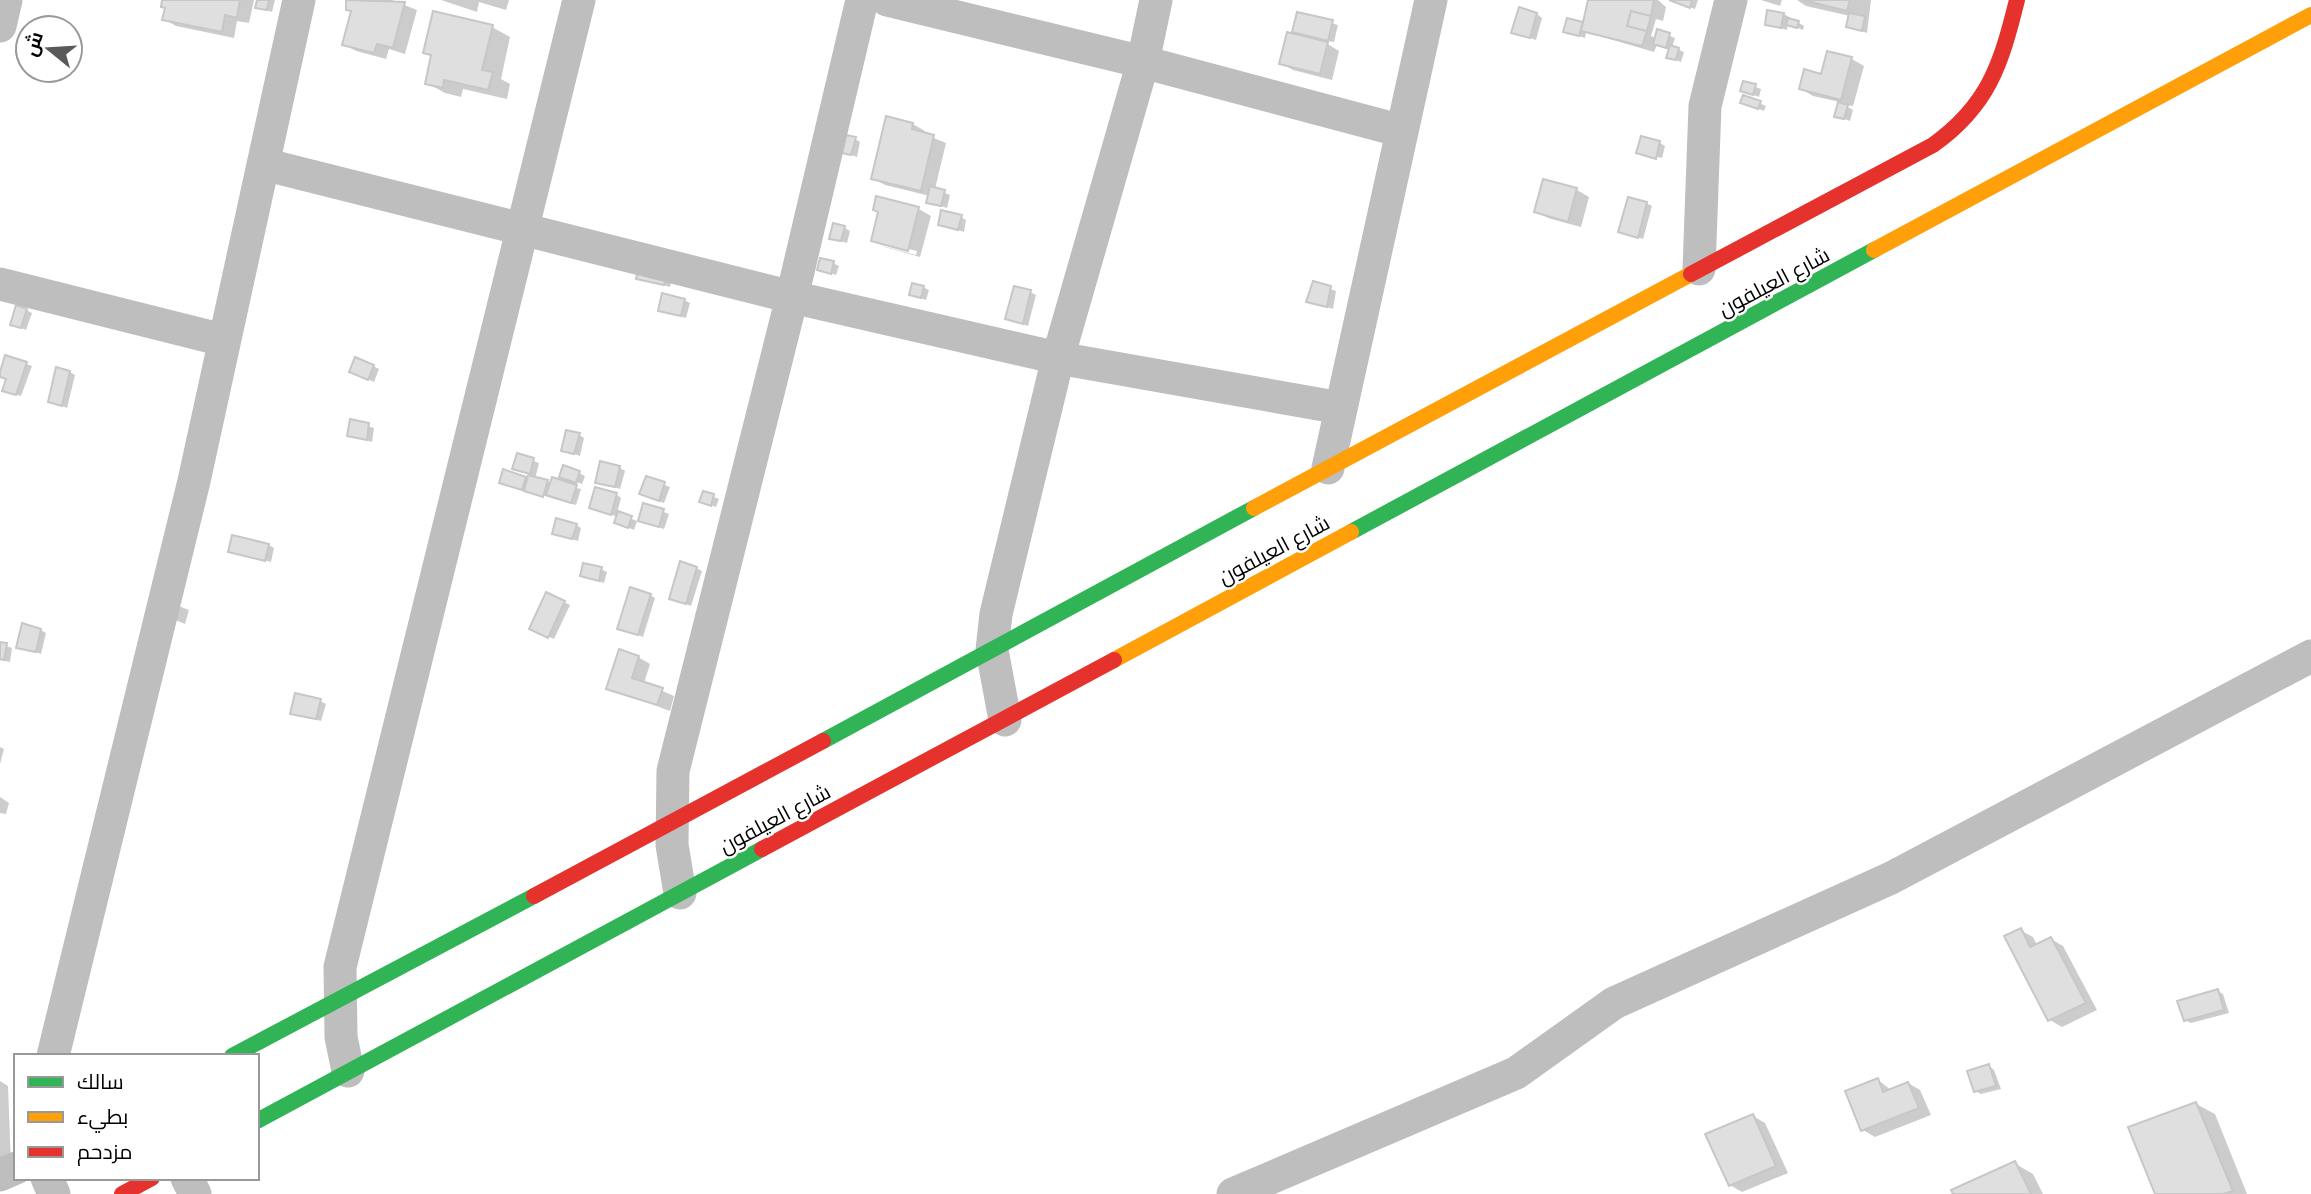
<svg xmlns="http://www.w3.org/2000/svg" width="2311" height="1194" font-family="'Roboto Condensed',Cairo,sans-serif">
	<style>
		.shadow { fill: #0003; fill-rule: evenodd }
		.building { fill: #dfdfdf; stroke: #c7c7c7; stroke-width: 2 }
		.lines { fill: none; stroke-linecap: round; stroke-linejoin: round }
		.street { stroke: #bebebe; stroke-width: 33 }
		.fast { stroke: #30b455; stroke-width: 16 }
		.slow { stroke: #ff9f0a; stroke-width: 16 }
		.jam { stroke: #e5322d; stroke-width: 16 }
		.labels { text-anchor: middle; stroke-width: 5; stroke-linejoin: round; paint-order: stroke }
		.street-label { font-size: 21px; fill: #000; stroke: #fff }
	</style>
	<rect width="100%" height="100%" fill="#fff"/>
	<path class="shadow" d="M 164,0 L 254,0 L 249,23 L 237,21 L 234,38 L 176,26 L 164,19 L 167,9 Z
		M 258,0 L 275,0 L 272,12 L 257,7 Z
		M 346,0 L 392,0 L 417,10 L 405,54 L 389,49 L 386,59 L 356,51 L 344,44 L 353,11 Z
		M 441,0 L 509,0 L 506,10 L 479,2 L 477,12 Z
		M 1590,0 L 1658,0 L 1666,7 L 1663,21 L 1656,19 L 1651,36 L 1656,38 L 1658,31 L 1675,38 L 1672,47 L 1684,52 L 1681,62 L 1668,57 L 1670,50 L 1657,45 L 1654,52 L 1586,32 L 1585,38 L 1565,32 L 1568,20 L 1584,24 Z
		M 1671,0 L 1698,0 L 1695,9 Z
		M 1761,0 L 1782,0 L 1780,6 Z
		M 1797,0 L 1871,0 L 1867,33 L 1848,26 L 1850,16 L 1806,6 Z
		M 1298,14 L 1338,25 L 1334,42 L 1321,40 L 1339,51 L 1332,80 L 1293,70 L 1281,63 L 1305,37 L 1294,31 Z
		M 1537,14 L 1542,18 L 1536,40 L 1513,32 Z
		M 1784,14 L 1804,26 L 1803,30 L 1788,24 L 1787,30 L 1766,24 Z
		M 492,27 L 510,37 L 501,79 L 510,84 L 507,99 L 463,89 L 461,97 L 445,93 L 427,83 L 432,57 L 425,53 Z
		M 1852,59 L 1864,66 L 1853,106 L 1844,105 L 1853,110 L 1850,121 L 1836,116 L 1840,102 L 1813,96 L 1801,89 Z
		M 1745,83 L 1761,89 L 1759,97 L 1748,93 Z
		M 1744,97 L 1766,106 L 1764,111 L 1742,102 Z
		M 913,124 L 925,131 L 924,134 L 946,143 L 935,189 L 950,195 L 947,208 L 928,202 L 930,196 L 885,185 L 873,178 Z
		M 855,139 L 860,142 L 857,157 L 844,152 Z
		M 1660,143 L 1665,146 L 1662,158 L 1642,153 Z
		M 1544,181 L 1577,190 L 1589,197 L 1581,227 L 1548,218 L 1536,211 Z
		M 878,198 L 919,209 L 931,216 L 920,257 L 885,247 L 873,240 L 880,212 ZM 883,243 L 917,251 L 916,255 L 883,246 Z
		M 1646,203 L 1652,206 L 1643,239 L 1620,231 Z
		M 961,217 L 966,220 L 964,232 L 940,224 Z
		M 845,228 L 850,231 L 847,243 L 831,238 Z
		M 833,263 L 839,266 L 836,275 L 819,269 Z
		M 638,278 L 672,279 L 670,287 Z
		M 1314,283 L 1336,291 L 1333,309 L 1309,301 Z
		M 923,287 L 929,290 L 926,300 L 911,295 Z
		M 1030,292 L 1036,295 L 1028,326 L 1007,319 Z
		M 684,300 L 690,303 L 686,318 L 660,310 Z
		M 26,310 L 32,313 L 26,330 L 12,324 Z
		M 6,357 L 32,366 L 21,396 L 9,393 L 7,380 L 1,376 Z
		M 373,366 L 379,369 L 374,382 L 357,374 Z
		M 70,372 L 75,375 L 67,408 L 50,401 Z
		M 351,421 L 374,428 L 372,442 L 349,435 Z
		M 579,435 L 584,438 L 580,456 L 563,450 Z
		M 518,455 L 539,463 L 535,479 L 581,489 L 576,505 L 507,485 L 504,472 L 529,480 L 530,474 L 520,471 Z
		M 620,468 L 625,471 L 620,489 L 597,482 Z
		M 579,473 L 585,476 L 582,484 L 566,479 Z
		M 647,478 L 670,487 L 664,503 L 647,497 Z
		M 704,493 L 719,499 L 716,507 L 701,502 Z
		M 616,494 L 621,498 L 617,513 L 637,521 L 634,530 L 622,525 L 618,517 L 591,508 Z
		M 645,505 L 669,514 L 664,529 L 640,521 Z
		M 576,525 L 581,528 L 578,541 L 554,533 Z
		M 269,545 L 274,548 L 271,562 L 230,551 Z
		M 696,568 L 702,571 L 691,606 L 671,598 Z
		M 601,569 L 607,572 L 604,583 L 582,576 Z
		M 547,594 L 570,605 L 554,639 L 537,631 Z
		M 650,595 L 655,598 L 643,637 L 619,628 Z
		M 176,605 L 189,610 L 185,624 L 173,619 Z
		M 41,630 L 46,633 L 41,654 L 18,647 Z
		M 0,644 L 12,648 L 10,662 L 0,660 Z
		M 638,657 L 650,664 L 644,683 L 674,696 L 670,711 L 609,688 Z
		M 320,701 L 326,704 L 321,721 L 292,713 Z
		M 0,747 L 4,749 L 0,764 Z
		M 0,797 L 9,803 L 6,814 L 0,813 Z
		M 2020,930 L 2033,937 L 2037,945 L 2051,939 L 2063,946 L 2097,1010 L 2062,1027 L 2050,1020 Z
		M 2218,991 L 2223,994 L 2229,1013 L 2191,1023 L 2185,1020 Z
		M 1989,1066 L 1994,1070 L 2001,1089 L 1981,1094 L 1975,1091 Z
		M 1878,1080 L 1891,1090 L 1908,1083 L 1920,1090 L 1931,1115 L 1875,1137 L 1863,1130 Z
		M 0,1081 L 8,1086 L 11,1166 L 0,1166 Z
		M 2196,1104 L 2215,1114 L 2247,1194 L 2157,1194 Z
		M 1753,1116 L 1765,1123 L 1788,1173 L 1742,1192 L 1730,1185 Z
		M 2014,1163 L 2033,1174 L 2043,1194 L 1955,1194 Z"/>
	<path class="building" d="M 162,0 L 240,0 L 237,18 L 225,15 L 222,32 L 162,20 L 165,8 L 161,7 Z
		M 257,0 L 269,0 L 267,10 L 255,8 Z
		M 346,0 L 405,2 L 393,48 L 377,44 L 374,53 L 342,45 L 351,11 L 346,10 Z
		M 1588,0 L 1654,0 L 1651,16 L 1631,11 L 1627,26 L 1647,31 L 1642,46 L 1581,31 Z
		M 1669,0 L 1692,0 L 1690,8 Z
		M 1803,0 L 1850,0 L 1847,11 Z
		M 1519,7 L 1537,13 L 1530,38 L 1511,33 Z
		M 1767,10 L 1784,13 L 1781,28 L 1765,25 Z
		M 433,11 L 493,25 L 482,70 L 493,72 L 488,90 L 444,80 L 443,88 L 425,84 L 431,55 L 423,53 Z
		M 1631,11 L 1651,16 L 1647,31 L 1627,26 Z
		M 1297,12 L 1333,20 L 1328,41 L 1292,32 Z
		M 1849,13 L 1865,16 L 1862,31 L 1846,27 Z
		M 1567,18 L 1583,22 L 1579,36 L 1563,32 Z
		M 1788,18 L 1799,21 L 1797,28 L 1786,25 Z
		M 1657,29 L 1670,33 L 1666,48 L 1653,44 Z
		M 1287,32 L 1328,42 L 1320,74 L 1279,64 Z
		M 1670,45 L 1679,48 L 1676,60 L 1666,58 Z
		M 1827,51 L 1852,57 L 1841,100 L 1799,89 L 1804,69 L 1821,74 Z
		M 1743,81 L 1756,84 L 1753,95 L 1740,91 Z
		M 1743,95 L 1761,101 L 1758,109 L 1740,103 Z
		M 1838,102 L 1848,105 L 1844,119 L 1834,117 Z
		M 886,116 L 913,123 L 912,129 L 934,135 L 921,191 L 871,179 Z
		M 846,135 L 856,137 L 851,155 L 842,153 Z
		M 1641,136 L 1660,141 L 1656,159 L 1636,153 Z
		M 1543,179 L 1577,188 L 1568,222 L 1534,212 Z
		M 930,186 L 945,190 L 941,206 L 926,203 Z
		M 876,196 L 919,207 L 908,251 L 871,241 L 878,212 L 873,210 Z
		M 1628,197 L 1647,202 L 1638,238 L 1618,232 Z
		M 941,210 L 962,215 L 958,230 L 938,225 Z
		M 833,223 L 845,226 L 841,241 L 829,239 Z
		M 820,258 L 834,261 L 831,274 L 817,270 Z
		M 638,268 L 667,275 L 664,285 L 636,279 Z
		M 1313,281 L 1331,286 L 1327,307 L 1306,302 Z
		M 912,283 L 924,286 L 921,298 L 909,295 Z
		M 1014,286 L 1031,290 L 1023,324 L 1005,319 Z
		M 662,293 L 685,299 L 681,316 L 658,311 Z
		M 16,305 L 27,309 L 21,328 L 10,325 Z
		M 5,355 L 27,362 L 16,395 L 2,391 L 6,379 L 0,377 L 0,372 Z
		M 355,357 L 374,365 L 368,380 L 349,372 Z
		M 56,367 L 70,371 L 62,406 L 48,402 Z
		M 350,419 L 369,423 L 367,440 L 347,436 Z
		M 566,430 L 580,433 L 574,454 L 561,451 Z
		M 517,453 L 534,458 L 530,474 L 512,469 Z
		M 600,461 L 620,466 L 615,487 L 595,483 Z
		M 563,465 L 580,471 L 576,483 L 559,477 Z
		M 503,469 L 526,477 L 522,490 L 499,483 Z
		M 528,475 L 548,480 L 543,497 L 524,491 Z
		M 646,476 L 665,482 L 659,501 L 639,494 Z
		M 552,477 L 577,485 L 571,503 L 546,495 Z
		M 595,487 L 617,493 L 611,515 L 589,508 Z
		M 703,491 L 714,494 L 711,506 L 699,502 Z
		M 643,503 L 664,509 L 659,527 L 638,521 Z
		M 618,511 L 632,516 L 628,528 L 614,523 Z
		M 556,518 L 577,524 L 572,539 L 552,534 Z
		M 232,535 L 269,544 L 265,561 L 228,552 Z
		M 680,561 L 697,567 L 686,604 L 669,599 Z
		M 583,563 L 602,567 L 599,581 L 580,576 Z
		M 630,587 L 651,594 L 638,635 L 617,629 Z
		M 546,592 L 565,601 L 548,638 L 529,629 Z
		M 22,623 L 41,629 L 36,652 L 16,648 Z
		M 0,642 L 7,643 L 4,660 L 0,659 Z
		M 619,649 L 639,656 L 632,678 L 663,688 L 657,705 L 606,689 Z
		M 295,693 L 321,699 L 316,719 L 290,714 Z
		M 2021,928 L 2030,947 L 2051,937 L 2086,1003 L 2048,1021 L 2004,936 Z
		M 2218,989 L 2224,1010 L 2184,1021 L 2177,1001 Z
		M 1989,1064 L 1996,1086 L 1974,1092 L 1967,1071 Z
		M 1878,1078 L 1883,1092 L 1908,1082 L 1919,1108 L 1861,1131 L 1845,1091 Z
		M 2196,1102 L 2233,1191 L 2223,1194 L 2155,1194 L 2128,1127 Z
		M 1753,1114 L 1776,1166 L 1729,1186 L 1705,1134 Z
		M 2015,1161 L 2031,1194 L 1953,1194 L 1951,1190 Z"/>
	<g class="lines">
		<path class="street" d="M 887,0 L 1143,62 L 1402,131
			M 0,26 L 6,0
			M 263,164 L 792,297 L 1058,358 L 1341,408
			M 1699,269 L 1705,106 L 1731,0
			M 0,284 L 223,340
			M 1328,468 L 1431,0
			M 1005,720 L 992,650 L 996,614 L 1058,358 L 1143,62 L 1156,0
			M 680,893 L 672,845 L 673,771 L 792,297 L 862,0
			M 53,1056 L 194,481 L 299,0
			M 348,1071 L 341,1037 L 340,967 L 579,0
			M 0,1175 L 16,1168
			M 47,1178 L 54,1194
			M 187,1178 L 195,1194
			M 1233,1194 L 1516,1073 L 1614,1003 L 1891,878 L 2311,656"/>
		<path class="fast" d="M 1351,532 L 1874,250
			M 823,741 L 1254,508
			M 232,1056 L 534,896
			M 257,1121 L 762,849"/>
		<path class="slow" d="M 1874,250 L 2311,15
			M 1254,508 L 1691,274
			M 1114,660 L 1351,532"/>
		<path class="jam" d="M 1691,274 L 1933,145 C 1989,105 2001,64 2017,0
			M 762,849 L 1114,660
			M 534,896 L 823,741
			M 122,1194 L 152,1178"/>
	</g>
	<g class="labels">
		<g class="street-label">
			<text transform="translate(1774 282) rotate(-28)" y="7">شارع العيلفون</text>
			<text transform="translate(1274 550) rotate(-28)" y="7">شارع العيلفون</text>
			<text transform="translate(775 819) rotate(-28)" y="7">شارع العيلفون</text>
		</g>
	</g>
	<rect x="14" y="1054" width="245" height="126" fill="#ffffff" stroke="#999999" stroke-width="2"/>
	<rect x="28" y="1077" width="35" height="10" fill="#30b455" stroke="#999999" stroke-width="2"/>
	<text x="77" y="1089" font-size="21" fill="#000000">سالك</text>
	<rect x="28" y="1112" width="35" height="10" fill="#ff9f0a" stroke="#999999" stroke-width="2"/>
	<text x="77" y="1124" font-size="21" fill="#000000">بطيء</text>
	<rect x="28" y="1147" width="35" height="10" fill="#e5322d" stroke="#999999" stroke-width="2"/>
	<text x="77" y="1159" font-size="21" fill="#000000">مزدحم</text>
	<g transform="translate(49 49) rotate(288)"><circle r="33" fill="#ffffff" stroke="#999999" stroke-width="2"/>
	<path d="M0-5L12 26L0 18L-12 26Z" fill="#595959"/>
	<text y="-10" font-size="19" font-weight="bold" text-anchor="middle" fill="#000000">ش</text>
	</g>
</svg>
